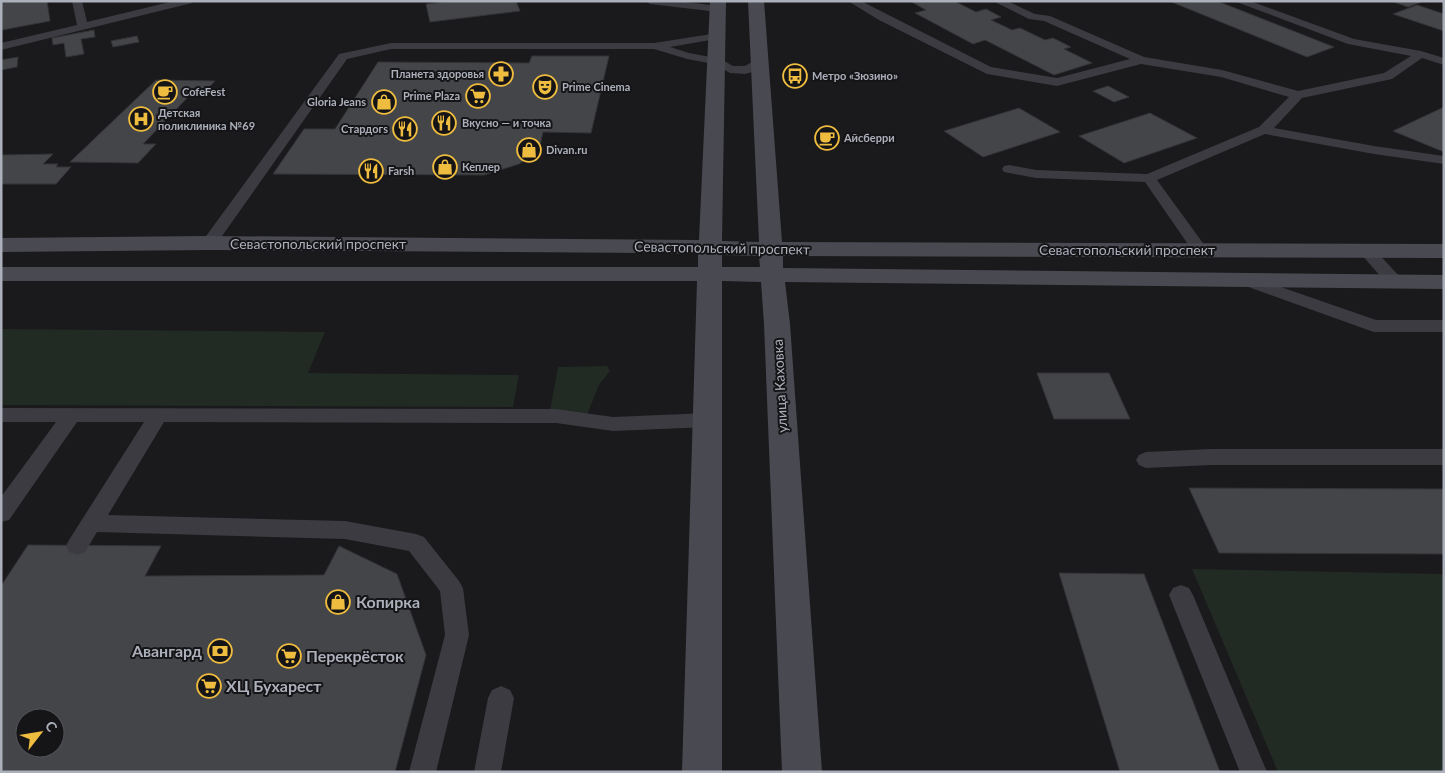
<svg xmlns="http://www.w3.org/2000/svg" width="1445" height="773" font-family="Lato,sans-serif">
	<style>
		.green { fill: #212a23 }
		.building { fill: #444549; stroke: #343438; fill-rule: evenodd }
		.lines { fill: none; stroke-linecap: round; stroke-linejoin: round }
		.lane { fill: #3b3b41; fill-rule: evenodd }
		.secondary { fill: #494a51; fill-rule: evenodd }
		.labels { text-anchor: middle; stroke-width: 4; stroke-linejoin: round; paint-order: stroke }
		.far-poi-label { font-size: 11px; font-weight: bold; fill: #acb0bb; stroke: #151417; text-anchor: start }
		.street-label { font-size: 14px; fill: #acb0bb; stroke: #151417 }
		.near-poi-label { font-size: 16px; font-weight: bold; fill: #acb0bb; stroke: #151417; text-anchor: start }
	</style>
	<rect width="100%" height="100%" fill="#1a191c"/>
	<path class="green" d="M 1,329 L 325,332 L 308,373 L 519,375 L 513,407 L 1,405 Z
		M 607,366 L 610,371 L 599,385 L 585,420 L 549,416 L 558,367 Z
		M 1192,569 L 1444,574 L 1444,772 L 1278,772 Z"/>
	<path class="building" d="M 1,1 L 47,1 L 50,21 L 2,30 Z
		M 450,1 L 516,1 L 520,11 L 430,22 L 426,4 Z
		M 910,1 L 959,1 L 956,2 L 976,12 L 986,9 L 1001,17 L 991,20 L 1012,30 L 1020,28 L 1045,40 L 1053,38 L 1071,47 L 1064,49 L 1092,63 L 1054,75 L 985,40 L 973,44 L 915,13 L 926,10 Z
		M 1169,1 L 1217,1 L 1334,47 L 1307,57 Z
		M 1391,1 L 1424,1 L 1408,7 Z
		M 1417,5 L 1444,14 L 1444,31 L 1393,14 Z
		M 94,30 L 95,37 L 81,39 L 84,54 L 66,57 L 64,43 L 53,45 L 52,38 Z
		M 137,36 L 139,42 L 113,47 L 111,41 Z
		M 532,56 L 609,56 L 591,133 L 543,132 L 539,150 L 519,164 L 484,175 L 273,174 L 304,129 L 335,129 L 378,62 L 529,63 Z
		M 18,57 L 17,67 L 1,70 L 1,60 Z
		M 156,80 L 215,81 L 202,95 L 190,95 L 143,144 L 156,144 L 138,163 L 70,162 Z
		M 1108,86 L 1129,97 L 1114,102 L 1093,91 Z
		M 1444,107 L 1444,152 L 1393,131 Z
		M 1019,108 L 1060,132 L 983,157 L 944,131 Z
		M 1150,113 L 1197,138 L 1124,163 L 1079,136 Z
		M 53,154 L 43,164 L 58,164 L 56,167 L 71,167 L 56,184 L 1,184 L 1,155 Z
		M 1037,373 L 1109,373 L 1130,419 L 1054,419 Z
		M 1189,488 L 1444,489 L 1444,554 L 1219,553 Z
		M 28,545 L 161,546 L 145,576 L 324,575 L 339,546 L 397,574 L 426,655 L 395,772 L 1,772 L 1,586 ZM 25,718 L 55,718 L 55,748 L 25,748 Z
		M 1059,573 L 1144,574 L 1220,772 L 1120,772 Z"/>
	<g class="lines">
		<path class="lane" d="M 72,1 L 82,1 L 87,22 L 174,1 L 193,1 L 192,3 L 1,50 L 1,43 L 77,25 Z
			M 645,1 L 679,1 L 718,6 L 723,9 L 718,12 L 650,4 Z
			M 848,1 L 861,1 L 991,67 L 1057,78 L 1130,59 L 1044,21 L 1029,19 L 993,1 L 1007,1 L 1035,14 L 1050,16 L 1144,57 L 1222,70 L 1298,91 L 1384,73 L 1411,56 L 1348,44 L 1234,1 L 1250,1 L 1354,39 L 1421,51 L 1444,58 L 1444,65 L 1422,58 L 1392,79 L 1302,98 L 1274,128 L 1374,146 L 1444,156 L 1444,164 L 1374,154 L 1265,134 L 1157,180 L 1208,250 L 1206,253 L 1194,253 L 1145,182 L 1036,178 L 1004,172 L 1002,169 L 1004,166 L 1009,165 L 1036,170 L 1147,174 L 1259,127 L 1289,97 L 1221,77 L 1141,64 L 1057,86 L 987,74 L 879,20 Z
			M 718,33 L 724,36 L 722,38 L 670,47 L 689,53 L 721,59 L 733,66 L 745,66 L 759,58 L 765,62 L 756,71 L 745,74 L 730,73 L 714,64 L 687,59 L 654,49 L 391,49 L 347,59 L 215,246 L 203,246 L 201,243 L 339,54 L 391,43 L 654,43 Z
			M 1367,246 L 1373,248 L 1401,278 L 1403,282 L 1401,286 L 1389,286 L 1361,254 L 1359,251 L 1361,248 Z
			M 1246,275 L 1376,320 L 1444,320 L 1444,332 L 1374,332 L 1368,330 L 1240,284 L 1238,280 L 1240,276 Z
			M 1,408 L 556,409 L 613,417 L 708,413 L 715,415 L 718,420 L 715,425 L 708,427 L 613,431 L 556,423 L 164,422 L 108,515 L 345,521 L 416,534 L 424,537 L 459,581 L 463,588 L 469,635 L 436,772 L 409,772 L 445,635 L 440,591 L 409,551 L 345,539 L 97,532 L 85,552 L 77,555 L 69,552 L 66,546 L 69,540 L 144,422 L 77,422 L 9,520 L 1,522 L 1,497 L 56,422 L 1,422 Z
			M 1211,449 L 1444,449 L 1444,465 L 1211,465 L 1146,468 L 1139,465 L 1136,460 L 1139,455 L 1146,452 Z
			M 1181,585 L 1189,588 L 1193,595 L 1267,772 L 1240,772 L 1169,595 L 1173,588 Z
			M 501,686 L 510,690 L 514,698 L 501,772 L 474,772 L 488,698 L 492,690 Z"/>
		<path class="secondary" d="M 710,1 L 726,1 L 722,241 L 759,242 L 748,1 L 764,1 L 782,242 L 1444,244 L 1444,258 L 783,256 L 783,268 L 1444,275 L 1444,289 L 785,282 L 790,324 L 822,772 L 782,772 L 764,324 L 761,282 L 722,281 L 722,772 L 682,772 L 697,281 L 1,281 L 1,267 L 698,267 L 698,254 L 651,253 L 209,250 L 1,252 L 1,238 L 209,236 L 699,240 ZM 722,255 L 759,256 L 760,267 L 722,267 Z"/>
	</g>
	<defs>
		<g id="pharmacy-ring" transform="scale(1.25)"><circle r="9.5" fill="#151417" stroke="#eebc3f" stroke-width="1.5"/><path d="M-2-6h4v4h4v4h-4v4h-4v-4h-4v-4h4Z" fill="#eebc3f"/></g>
		<g id="bus-ring" transform="scale(1.25)"><circle r="9.5" fill="#151417" stroke="#eebc3f" stroke-width="1.5"/><path d="M-5-6H5V4H4V6H2V4H-2V6H-4V4H-5ZM-3.5-4V0h7V-4ZM-3.5 1.2v1.5H-2V1.2ZM2 1.2v1.5H3.5V1.2Z" fill="#eebc3f"/></g>
		<g id="theatre-ring" transform="scale(1.25)"><circle r="9.5" fill="#151417" stroke="#eebc3f" stroke-width="1.5"/><path d="M-5-5.5Q0-4 5-5.5V0Q5 5 0 6Q-5 5-5 0ZM-3.3-2.5H-1v1.5H-3.3ZM1-2.5H3.3v1.5H1ZM-2.8 1Q0 5.5 2.8 1Z" fill="#eebc3f"/></g>
		<g id="cafe-ring" transform="scale(1.25)"><circle r="9.5" fill="#151417" stroke="#eebc3f" stroke-width="1.5"/><path d="M-5.5-4.5H6V0H3Q3 3.5 0 3.5H-2.5Q-5.5 3.5-5.5 0ZM3-3.2v2h1.7v-2ZM-6 4.5H4V6H-6Z" fill="#eebc3f"/></g>
		<g id="supermarket-ring" transform="scale(1.25)"><circle r="9.5" fill="#151417" stroke="#eebc3f" stroke-width="1.5"/><path d="M-6-5.5h2.5l.6 2H6L4.5 2H-2.5L-4.4-4H-6ZM-1.5 3.2a1.3 1.3 0 1 0 .1 0ZM3 3.2a1.3 1.3 0 1 0 .1 0Z" fill="#eebc3f"/></g>
		<g id="shop-ring" transform="scale(1.25)"><circle r="9.5" fill="#151417" stroke="#eebc3f" stroke-width="1.5"/><path d="M-5-2.5h2.3a2.7 3.5 0 0 1 5.4 0H5L5.5 6h-11ZM-1.5-2.5h3a1.5 2.3 0 0 0-3 0Z" fill="#eebc3f"/></g>
		<g id="hospital-ring" transform="scale(1.25)"><circle r="9.5" fill="#151417" stroke="#eebc3f" stroke-width="1.5"/><path d="M-5-5h3v3.5h4V-5h3V5h-3V1.5h-4V5h-3Z" fill="#eebc3f"/></g>
		<g id="restaurant-ring" transform="scale(1.25)"><circle r="9.5" fill="#151417" stroke="#eebc3f" stroke-width="1.5"/><path d="M-5-6h1v4h1v-4h1v4h1v-4h1v5L-1.5 .5V6h-2V.5L-5-1ZM5-6V6H3V1.5H1.5Q1.5-4 5-6Z" fill="#eebc3f"/></g>
		<g id="bank-ring" transform="scale(1.25)"><circle r="9.5" fill="#151417" stroke="#eebc3f" stroke-width="1.5"/><path d="M-6-4H6V4H-6ZM0-2.3a2.3 2.3 0 1 0 0 4.6a2.3 2.3 0 1 0 0-4.6Z" fill="#eebc3f"/></g>
	</defs>
	<g fill-rule="evenodd">
		<use href="#pharmacy-ring" x="501" y="74"/>
		<use href="#bus-ring" x="795" y="76"/>
		<use href="#theatre-ring" x="545" y="87"/>
		<use href="#cafe-ring" x="165" y="92"/>
		<use href="#supermarket-ring" x="478" y="96"/>
		<use href="#shop-ring" x="384" y="102"/>
		<use href="#hospital-ring" x="141" y="119"/>
		<use href="#restaurant-ring" x="444" y="123"/>
		<use href="#restaurant-ring" x="405" y="129"/>
		<use href="#cafe-ring" x="827" y="138"/>
		<use href="#shop-ring" x="529" y="150"/>
		<use href="#shop-ring" x="445" y="167"/>
		<use href="#restaurant-ring" x="371" y="171"/>
		<use href="#shop-ring" x="338" y="602"/>
		<use href="#bank-ring" x="220" y="651"/>
		<use href="#supermarket-ring" x="289" y="656"/>
		<use href="#supermarket-ring" x="209" y="686"/>
	</g>
	<g class="labels">
		<g class="far-poi-label">
			<text x="484" y="78" text-anchor="end">Планета здоровья</text>
			<text x="812" y="80">Метро «Зюзино»</text>
			<text x="562" y="91">Prime Cinema</text>
			<text x="182" y="96">CofeFest</text>
			<text x="460" y="100" text-anchor="end">Prime Plaza</text>
			<text x="366" y="106" text-anchor="end">Gloria Jeans</text>
			<text x="158" y="117">Детская<tspan x="158" dy="13">поликлиника №69</tspan></text>
			<text x="462" y="127">Вкусно — и точка</text>
			<text x="388" y="133" text-anchor="end">Стардогs</text>
			<text x="844" y="142">Айсберри</text>
			<text x="546" y="154">Divan.ru</text>
			<text x="462" y="171">Кеплер</text>
			<text x="388" y="175">Farsh</text>
		</g>
		<g class="street-label">
			<text x="318" y="249">Севастопольский проспект</text>
			<text transform="translate(722 248) rotate(1)" y="5">Севастопольский проспект</text>
			<text x="1127" y="255">Севастопольский проспект</text>
			<text transform="translate(780 386) rotate(-93)" y="5">улица Каховка</text>
		</g>
		<g class="near-poi-label">
			<text x="356" y="608">Копирка</text>
			<text x="202" y="657" text-anchor="end">Авангард</text>
			<text x="306" y="662">Перекрёсток</text>
			<text x="226" y="692">ХЦ Бухарест</text>
		</g>
	</g>
	<rect width="1445" height="773" fill="none" stroke="#acb0bb" stroke-width="5"/>
	<g transform="translate(40 733) rotate(59)"><circle r="24" fill="#151417" stroke="#515259"/>
	<path d="M0-4L9 19L0 12L-9 19Z" fill="#eebc3f"/>
	<text y="-8" font-size="14" font-weight="bold" text-anchor="middle" fill="#acb0bb">С</text>
	</g>
</svg>
